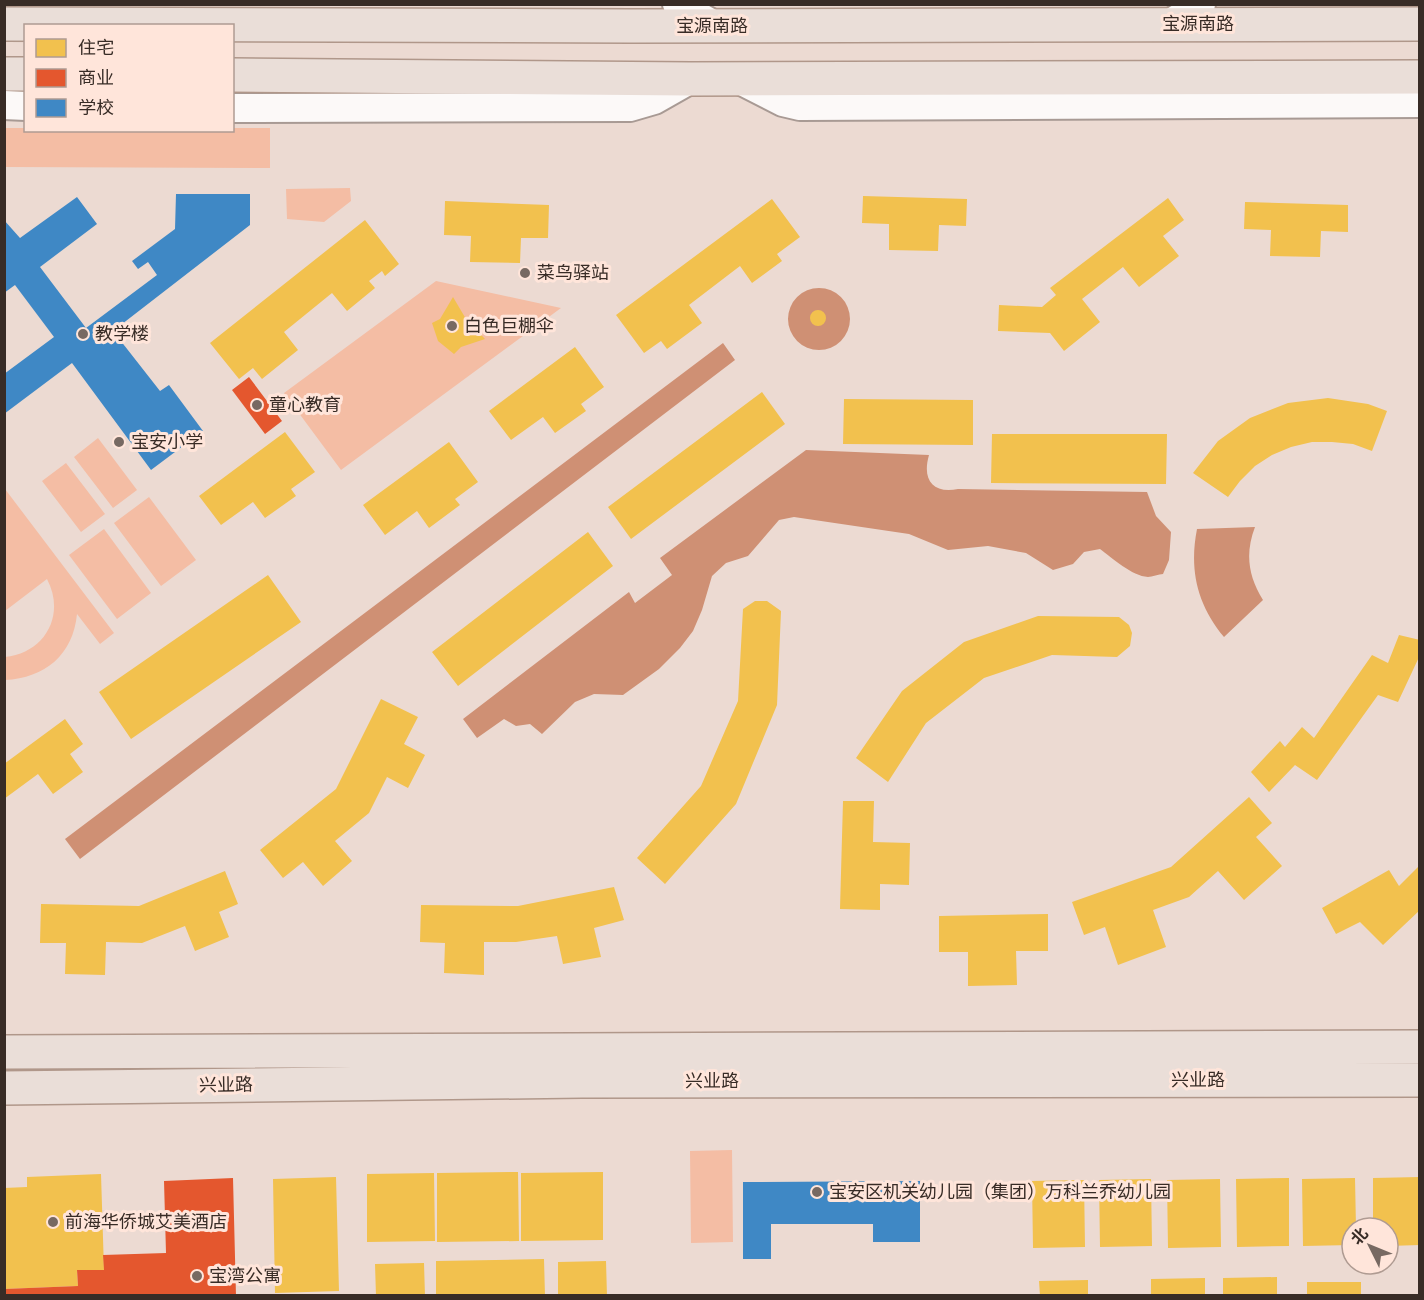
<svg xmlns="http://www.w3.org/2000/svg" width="1424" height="1300" font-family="'Alegreya Sans','Noto Sans SC',sans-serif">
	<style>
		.green { fill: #f4bda4 }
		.water { fill: #cf9074 }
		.homes { fill: #f2c14e }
		.shops { fill: #e4572e }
		.schools { fill: #3f88c5 }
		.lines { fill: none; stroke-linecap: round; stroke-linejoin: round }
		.minor-casing { stroke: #a89a94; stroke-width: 32 }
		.major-casing { stroke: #b0978a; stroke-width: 36 }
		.minor { stroke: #fcf9f8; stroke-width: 28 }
		.major { stroke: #eaded8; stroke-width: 33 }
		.poi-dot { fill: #776962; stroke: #ffe5da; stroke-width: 2 }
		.labels { text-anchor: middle; stroke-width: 6; stroke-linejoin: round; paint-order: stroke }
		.street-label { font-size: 18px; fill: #382c26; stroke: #ffe5da }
		.poi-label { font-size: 18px; fill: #382c26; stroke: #ffe5da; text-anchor: start }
	</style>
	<rect width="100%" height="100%" fill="#ecdad2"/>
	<path class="green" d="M 5,128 L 25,128 L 26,130 L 232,130 L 233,128 L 270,128 L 270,168 L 5,167 Z
		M 350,188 L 351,201 L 324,222 L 287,219 L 286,189 Z
		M 436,281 L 561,308 L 341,470 L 284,393 Z
		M 98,438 L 137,490 L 113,508 L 74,457 Z
		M 66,463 L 105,514 L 81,532 L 42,481 Z
		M 5,489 L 114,633 L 100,644 L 77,614 C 73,655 45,678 5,680 L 5,657 C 45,653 66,615 47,579 L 5,611 Z
		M 149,497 L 196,560 L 161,586 L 114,523 Z
		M 104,529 L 151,593 L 117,619 L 69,555 Z
		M 732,1150 L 733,1242 L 691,1243 L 690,1151 Z"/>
	<path class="water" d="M788 319a31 31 0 1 1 62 0a31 31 0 1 1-62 0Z
		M 723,343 L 735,360 L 80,859 L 65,839 Z
		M 806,450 L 929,455 C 922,479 932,494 958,489 L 1147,492 L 1156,516 L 1171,532 L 1169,560 L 1163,574 C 1159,574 1152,577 1148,577 C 1132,576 1112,558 1100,549 L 1084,552 L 1073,564 L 1053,570 L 1026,553 L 988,546 L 948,550 L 909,534 L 794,517 L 779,520 L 748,556 L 726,563 L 712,576 L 702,610 L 693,631 L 680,648 L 659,669 L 623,695 L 594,694 L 575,702 L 542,734 L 530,724 L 516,726 L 504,719 L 477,738 L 463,719 L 629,592 L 635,603 L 672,575 L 660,558 Z
		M 1255,527 C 1245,553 1248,576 1263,600 L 1224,637 C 1197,604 1189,570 1197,529 Z"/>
	<path class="homes" d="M 863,196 L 967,199 L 966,226 L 939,225 L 938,251 L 889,250 L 889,224 L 862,223 Z
		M 1168,198 L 1184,220 L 1163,236 L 1179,256 L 1139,287 L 1123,267 L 1082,299 L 1100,322 L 1064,351 L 1050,333 L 998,331 L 999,305 L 1042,307 L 1056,295 L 1050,288 Z
		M 772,199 L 800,237 L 777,254 L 782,261 L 752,283 L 740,266 L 689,305 L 702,323 L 667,349 L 661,341 L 644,353 L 616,315 Z
		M 445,201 L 549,205 L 548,238 L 521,238 L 520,263 L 470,262 L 471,236 L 444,235 Z
		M 1245,202 L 1348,205 L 1348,232 L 1321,231 L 1320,257 L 1270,256 L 1271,230 L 1244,229 Z
		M 365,220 L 399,264 L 385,276 L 382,271 L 369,281 L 375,288 L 347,311 L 332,293 L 284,332 L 298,350 L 262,379 L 253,368 L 239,379 L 210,343 Z
		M 453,297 L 466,319 L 485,339 L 461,347 L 454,354 L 438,341 L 432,323 L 440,319 Z
		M810 318a8 8 0 1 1 16 0a8 8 0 1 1-16 0Z
		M 575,347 L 604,387 L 581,404 L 586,411 L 555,433 L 543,417 L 511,440 L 489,411 Z
		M 762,392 L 785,424 L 631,539 L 608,507 Z
		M 1328,398 L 1368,404 L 1387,411 L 1372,451 L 1353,444 L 1332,442 L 1312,442 L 1291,447 L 1272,455 L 1255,466 L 1240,481 L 1228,497 L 1193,473 L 1218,441 L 1250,418 L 1288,403 Z
		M 844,399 L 973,400 L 973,445 L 843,444 Z
		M 285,432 L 315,472 L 291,489 L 296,496 L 265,518 L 253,502 L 221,525 L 199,496 Z
		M 992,434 L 1167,434 L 1166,484 L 991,483 Z
		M 449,442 L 478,482 L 455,499 L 460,505 L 429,528 L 417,511 L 385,535 L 363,505 Z
		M 588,532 L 613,566 L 458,686 L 432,652 Z
		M 268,575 L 301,622 L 131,739 L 99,692 Z
		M 755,601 L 767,601 L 781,611 L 777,705 L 736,804 L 665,884 L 637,858 L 701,786 L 738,701 L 743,609 Z
		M 1038,616 L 1119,617 L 1129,625 L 1132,633 L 1130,646 L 1117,657 L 1052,655 L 984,678 L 926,723 L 888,782 L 856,758 L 902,691 L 964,642 Z
		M 1399,635 L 1420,640 L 1420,655 L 1398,702 L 1378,695 L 1317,780 L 1295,765 L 1269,792 L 1251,772 L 1280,741 L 1285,747 L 1302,727 L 1314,738 L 1372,655 L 1388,663 Z
		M 381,699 L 418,717 L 404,744 L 425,755 L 408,788 L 387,777 L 369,813 L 335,841 L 352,861 L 323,886 L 303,862 L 283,878 L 260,850 L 336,789 Z
		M 65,719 L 83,744 L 70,754 L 83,772 L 53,794 L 38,774 L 4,799 L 4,764 Z
		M 1249,797 L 1272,823 L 1256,837 L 1282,866 L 1244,900 L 1218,871 L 1189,897 L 1153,910 L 1166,947 L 1118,965 L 1105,927 L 1084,935 L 1072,902 L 1171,867 Z
		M 843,801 L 874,801 L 873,842 L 910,843 L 909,885 L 880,884 L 880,910 L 840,909 Z
		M 1420,865 L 1420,910 L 1383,945 L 1360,922 L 1336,934 L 1322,908 L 1389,870 L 1399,886 Z
		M 225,871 L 238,904 L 219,912 L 229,937 L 195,951 L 185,926 L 142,943 L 106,942 L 105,975 L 65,974 L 66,943 L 40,943 L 41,904 L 139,906 Z
		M 614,887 L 624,920 L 594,928 L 601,957 L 563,964 L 557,936 L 516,942 L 484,942 L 484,975 L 444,973 L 445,943 L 420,942 L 421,905 L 518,906 Z
		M 1048,914 L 1048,951 L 1016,951 L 1017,985 L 968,986 L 968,952 L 939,952 L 939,916 Z
		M 518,1172 L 519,1241 L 437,1242 L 437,1173 Z
		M 603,1172 L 603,1240 L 521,1241 L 521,1173 Z
		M 434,1173 L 435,1241 L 367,1242 L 367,1174 Z
		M 101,1174 L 104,1270 L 77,1270 L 78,1286 L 4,1289 L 4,1188 L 27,1187 L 27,1177 Z
		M 336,1177 L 339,1291 L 275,1293 L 273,1179 Z
		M 1420,1177 L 1420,1245 L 1388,1246 L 1388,1228 L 1373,1228 L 1373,1178 Z
		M 1289,1178 L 1289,1246 L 1237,1247 L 1236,1179 Z
		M 1355,1178 L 1356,1228 L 1352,1228 L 1352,1245 L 1303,1246 L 1302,1179 Z
		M 1151,1179 L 1152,1246 L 1100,1247 L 1099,1180 Z
		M 1220,1179 L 1221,1247 L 1168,1248 L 1167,1180 Z
		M 1084,1180 L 1085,1247 L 1033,1248 L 1032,1181 Z
		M 225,1254 L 226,1296 L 170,1296 L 168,1256 Z
		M 544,1259 L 545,1296 L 436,1296 L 436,1261 Z
		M 606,1261 L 607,1296 L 558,1296 L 558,1262 Z
		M 424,1263 L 425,1296 L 376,1296 L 375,1264 Z
		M 1277,1277 L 1277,1296 L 1223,1296 L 1223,1278 Z
		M 1205,1278 L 1205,1296 L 1151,1296 L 1151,1279 Z
		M 1088,1280 L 1088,1296 L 1040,1296 L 1039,1281 Z
		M 1307,1282 L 1361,1282 L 1361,1296 L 1307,1296 Z"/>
	<path class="shops" d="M 249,377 L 282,421 L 265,434 L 232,390 Z
		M 233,1178 L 236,1296 L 4,1296 L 4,1289 L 78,1286 L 77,1270 L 104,1270 L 103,1255 L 166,1253 L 164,1181 Z"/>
	<path class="schools" d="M 176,194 L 250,194 L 250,225 L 113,331 L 160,391 L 169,385 L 203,431 L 151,470 L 72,363 L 4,414 L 4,374 L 54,337 L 15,285 L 4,293 L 4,220 L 20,238 L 77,197 L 97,224 L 40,267 L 86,328 L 157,275 L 148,262 L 138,269 L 132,261 L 175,229 Z
		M 920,1181 L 920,1242 L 873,1242 L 873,1224 L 771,1224 L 771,1259 L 743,1259 L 743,1182 Z"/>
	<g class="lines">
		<g class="minor-casing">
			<path id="minor" d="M 677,4 L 716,26
				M 1169,24 L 1201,4
				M 738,79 L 783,102 L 800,106 L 1420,103
				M 4,105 L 26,106
				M 232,108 L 630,107 L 654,100 L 691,79"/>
		</g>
		<g class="major-casing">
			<path id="major" d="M 4,24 L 631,26 L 1420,24
				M 4,74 L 26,74
				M 232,75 L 691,79 L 1420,77
				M 4,1052 L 1420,1047
				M 4,1088 L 582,1081 L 1420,1080"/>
		</g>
		<use href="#minor" class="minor"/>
		<use href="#major" class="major"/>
	</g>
	<g class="poi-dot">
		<circle cx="525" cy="273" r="6"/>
		<circle cx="452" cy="326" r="6"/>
		<circle cx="83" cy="334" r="6"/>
		<circle cx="257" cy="405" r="6"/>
		<circle cx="119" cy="442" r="6"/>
		<circle cx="817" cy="1192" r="6"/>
		<circle cx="53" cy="1222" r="6"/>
		<circle cx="197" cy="1276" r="6"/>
	</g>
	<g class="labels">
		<g class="street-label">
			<text x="1198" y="30">宝源南路</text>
			<text x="712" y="32">宝源南路</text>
			<text x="1198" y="1086">兴业路</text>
			<text x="712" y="1087">兴业路</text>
			<text transform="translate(226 1085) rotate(-1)" y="6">兴业路</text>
		</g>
		<g class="poi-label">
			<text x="537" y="279">菜鸟驿站</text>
			<text x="464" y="332">白色巨棚伞</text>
			<text x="95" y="340">教学楼</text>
			<text x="269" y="411">童心教育</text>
			<text x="131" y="448">宝安小学</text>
			<text x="829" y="1198">宝安区机关幼儿园（集团）万科兰乔幼儿园</text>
			<text x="65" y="1228">前海华侨城艾美酒店</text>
			<text x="209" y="1282">宝湾公寓</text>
		</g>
	</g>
	<rect width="1424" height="1300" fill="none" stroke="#382c26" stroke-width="12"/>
	<rect x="24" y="24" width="210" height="108" fill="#ffe5da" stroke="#af9b92" stroke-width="1.5"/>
	<rect x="36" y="39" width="30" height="18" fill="#f2c14e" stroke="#af9b92" stroke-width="1.5"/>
	<text x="78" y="54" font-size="18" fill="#382c26">住宅</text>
	<rect x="36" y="69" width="30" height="18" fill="#e4572e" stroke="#af9b92" stroke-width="1.5"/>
	<text x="78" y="84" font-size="18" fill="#382c26">商业</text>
	<rect x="36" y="99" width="30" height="18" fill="#3f88c5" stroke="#af9b92" stroke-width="1.5"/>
	<text x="78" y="114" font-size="18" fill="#382c26">学校</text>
	<g transform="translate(1370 1246) rotate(313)"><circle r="28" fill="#ffe5da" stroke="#af9b92" stroke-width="1.5"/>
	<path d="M0-4.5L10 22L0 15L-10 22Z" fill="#776962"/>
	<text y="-9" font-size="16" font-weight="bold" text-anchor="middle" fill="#382c26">北</text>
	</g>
</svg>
